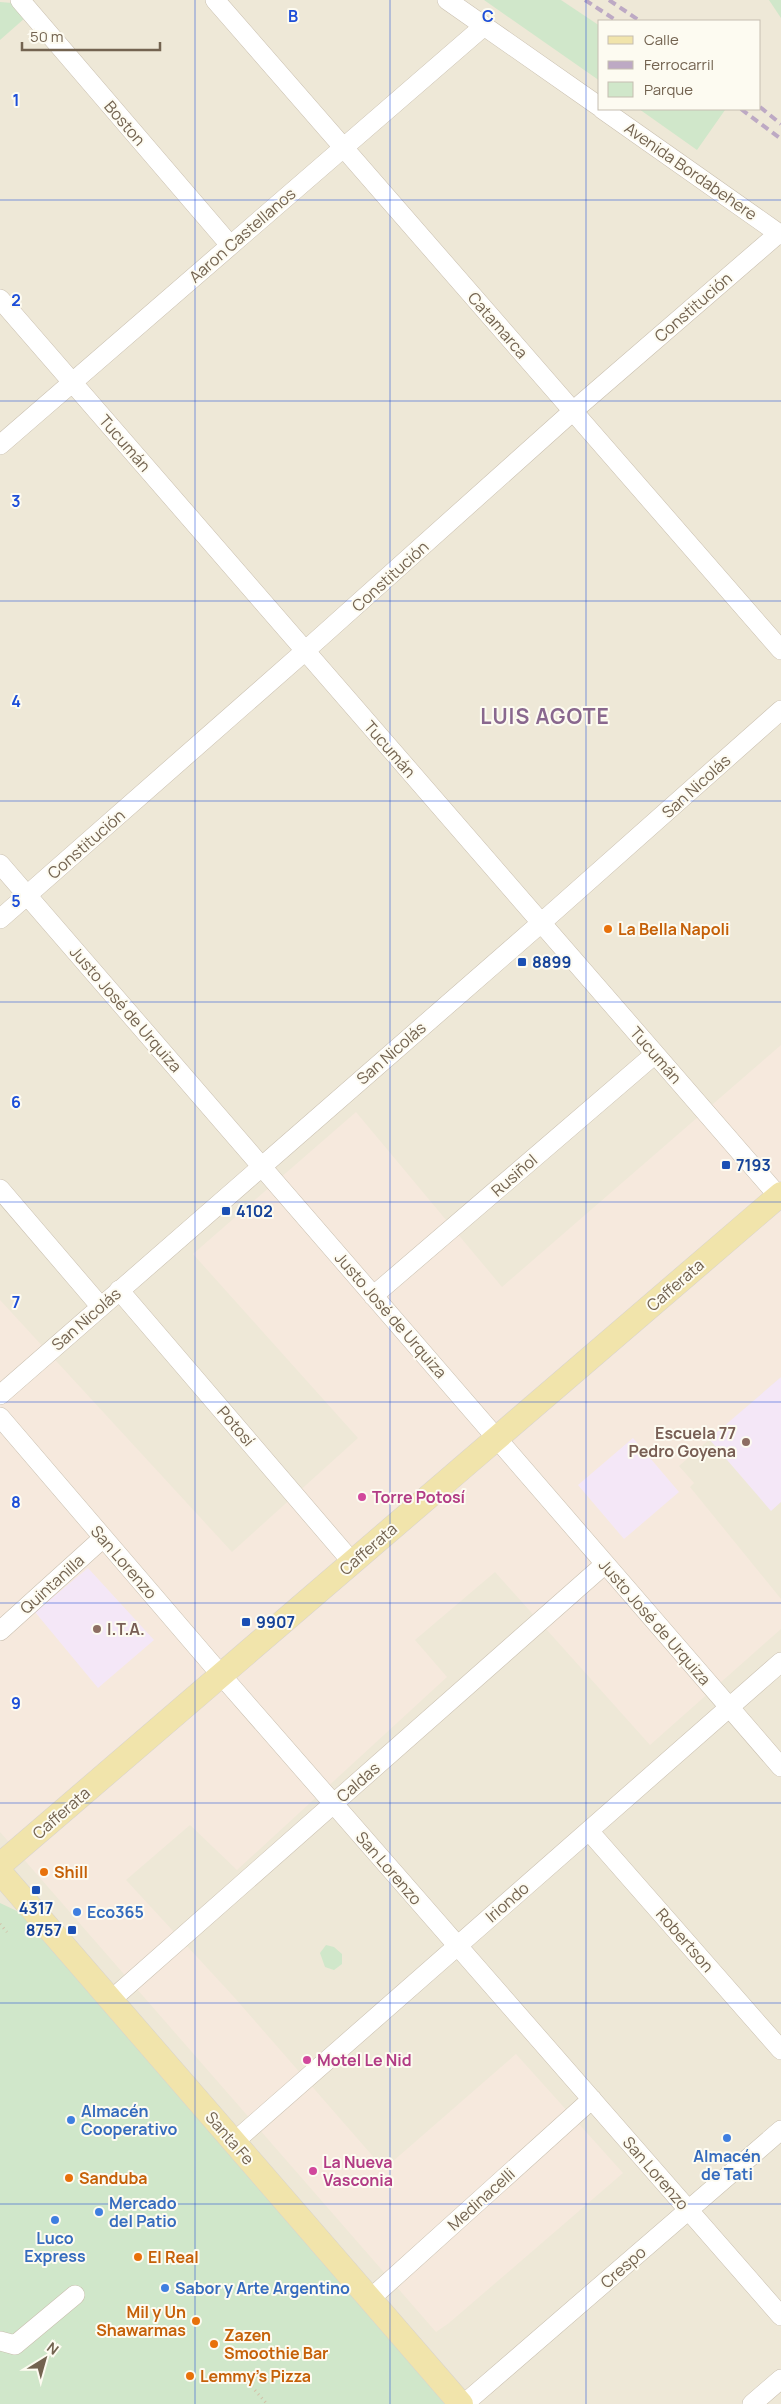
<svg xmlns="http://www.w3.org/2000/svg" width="781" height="2404" font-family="Manrope,sans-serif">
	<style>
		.residential { fill: #eee8d7; fill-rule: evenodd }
		.commercial { fill: #f6e9dd }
		.education { fill: #f4e7f7 }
		.green { fill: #d0e7ca }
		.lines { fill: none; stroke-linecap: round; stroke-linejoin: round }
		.minor-casing { stroke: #c9bfaf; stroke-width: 20 }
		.major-casing { stroke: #d8d3ce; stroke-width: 25 }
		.path { stroke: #d2c1a8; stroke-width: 3; stroke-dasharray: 1 4; stroke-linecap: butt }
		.minor { stroke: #fff; stroke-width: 19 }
		.major { stroke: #f1e4ab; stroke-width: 24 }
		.rail { stroke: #bda9c4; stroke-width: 4; stroke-dasharray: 8 5; stroke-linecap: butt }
		.grid { fill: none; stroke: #1d4ed8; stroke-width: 1; stroke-opacity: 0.55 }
		.food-dot { fill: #e8710a; stroke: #fdfbf1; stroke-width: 2 }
		.transit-dot { fill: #1a4fb4; stroke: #fdfbf1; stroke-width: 2 }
		.education-dot { fill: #8d6e63; stroke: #fdfbf1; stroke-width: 2 }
		.hotel-dot { fill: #d1479c; stroke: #fdfbf1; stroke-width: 2 }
		.shop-dot { fill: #3f7fe0; stroke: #fdfbf1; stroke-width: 2 }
		.labels { text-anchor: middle; stroke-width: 4; stroke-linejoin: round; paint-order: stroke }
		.street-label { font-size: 16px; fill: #736350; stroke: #fdfbf1 }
		.food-label { font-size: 16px; font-weight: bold; fill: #c56008; stroke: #fdfbf1; text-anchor: start }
		.transit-label { font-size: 16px; font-weight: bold; fill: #164399; stroke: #fdfbf1; text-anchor: start }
		.education-label { font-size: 16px; font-weight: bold; fill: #785e54; stroke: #fdfbf1; text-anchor: end }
		.hotel-label { font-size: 16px; font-weight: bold; fill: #b23c85; stroke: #fdfbf1; text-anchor: start }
		.shop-label { font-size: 16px; font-weight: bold; fill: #366cbe; stroke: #fdfbf1; text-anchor: start }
		.district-label { font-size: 21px; font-weight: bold; letter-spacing: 1px; fill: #89688e; stroke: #fdfbf1 }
		.grid-label { font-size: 16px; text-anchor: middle; font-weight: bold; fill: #1d4ed8; stroke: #fdfbf1; stroke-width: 4; stroke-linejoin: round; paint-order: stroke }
	</style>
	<rect width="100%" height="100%" fill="#faf7eb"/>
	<path class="residential" d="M 0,0 L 781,0 L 781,2404 L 0,2404 ZM 600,21 L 760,21 L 760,109 L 600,109 Z"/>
	<path class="commercial" d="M 781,1045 L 781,1377 L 679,1466 L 694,1483 L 690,1487 L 781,1599 L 781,1629 L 650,1745 L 495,1572 L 415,1640 L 447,1677 L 237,1870 L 190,1825 L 126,1880 L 234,1997 L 384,2169 L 516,2054 L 623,2173 L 449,2323 L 436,2332 L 0,1832 L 0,1300 L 232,1552 L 358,1438 L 193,1254 L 356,1112 L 502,1287 Z"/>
	<path class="education" d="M 781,1377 L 781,1502 L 771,1511 L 709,1439 Z
		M 633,1438 L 679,1492 L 624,1539 L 578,1485 Z
		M 88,1568 L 154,1640 L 98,1688 L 35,1612 Z"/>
	<path class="green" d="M 484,0 L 561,0 L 600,26 L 600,81 Z
		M 769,0 L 781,0 L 781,18 Z
		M 0,2 L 12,3 L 25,18 L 0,40 Z
		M 639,109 L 723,109 L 725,110 L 697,150 Z
		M 0,1903 L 19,1912 L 447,2404 L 0,2404 Z
		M 326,1945 L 334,1947 L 342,1954 L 342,1964 L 334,1970 L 325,1967 L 320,1953 Z"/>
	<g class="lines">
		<g class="minor-casing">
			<path id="minor" d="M 20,0 L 230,245
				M 215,0 L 781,650
				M 447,0 L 600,107
				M 602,109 L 781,235
				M 0,299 L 781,1199
				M 0,445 L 484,26
				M 0,864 L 781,1767
				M 0,919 L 305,651 L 573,411 L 779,233
				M 0,1189 L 101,1307
				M 119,1290 L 352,1562
				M 373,1296 L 655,1054
				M 0,1395 L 541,923 L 781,710
				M 0,1417 L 222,1676 L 781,2316
				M 0,1631 L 103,1538
				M 589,1831 L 781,2050
				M 111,2000 L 605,1564
				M 234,2142 L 781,1662
				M 370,2299 L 592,2099
				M 0,2341 L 15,2345 L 75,2295
				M 464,2404 L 781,2130
				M 752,2404 L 781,2379"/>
		</g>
		<g class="major-casing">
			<path id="major" d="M 0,1865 L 781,1194
				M 0,1872 L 461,2404"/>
		</g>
		<path class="path" d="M 0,1924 L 7,1932
			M 245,2379 L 267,2404"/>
		<use href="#minor" class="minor"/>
		<use href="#major" class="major"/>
		<path class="rail" d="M 585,0 L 617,21
			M 609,0 L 640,21
			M 760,107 L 781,124
			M 741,109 L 781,139"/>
	</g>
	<path class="grid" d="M 195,0 L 195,2404M 390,0 L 390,2404M 586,0 L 586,2404M 0,200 L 781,200M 0,401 L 781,401M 0,601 L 781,601M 0,801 L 781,801M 0,1002 L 781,1002M 0,1202 L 781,1202M 0,1402 L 781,1402M 0,1603 L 781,1603M 0,1803 L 781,1803M 0,2003 L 781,2003M 0,2204 L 781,2204"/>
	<g class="food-dot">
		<circle cx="608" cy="929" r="5"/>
		<circle cx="44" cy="1872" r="5"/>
		<circle cx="69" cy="2178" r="5"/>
		<circle cx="138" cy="2257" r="5"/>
		<circle cx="196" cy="2321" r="5"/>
		<circle cx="214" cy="2344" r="5"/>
		<circle cx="190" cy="2376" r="5"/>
	</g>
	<g class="transit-dot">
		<rect x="517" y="957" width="10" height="10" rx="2.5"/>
		<rect x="721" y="1160" width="10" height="10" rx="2.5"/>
		<rect x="221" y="1206" width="10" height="10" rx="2.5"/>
		<rect x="241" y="1617" width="10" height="10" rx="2.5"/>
		<rect x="31" y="1885" width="10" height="10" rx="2.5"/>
		<rect x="67" y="1925" width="10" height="10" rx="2.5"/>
	</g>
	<g class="education-dot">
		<circle cx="746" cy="1442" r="5"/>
		<circle cx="97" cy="1629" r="5"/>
	</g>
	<g class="hotel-dot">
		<circle cx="362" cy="1497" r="5"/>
		<circle cx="307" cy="2060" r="5"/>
		<circle cx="313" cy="2171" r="5"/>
	</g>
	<g class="shop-dot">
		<circle cx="77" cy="1912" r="5"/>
		<circle cx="71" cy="2120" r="5"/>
		<circle cx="727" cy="2138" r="5"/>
		<circle cx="99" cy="2212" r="5"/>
		<circle cx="55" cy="2220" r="5"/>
		<circle cx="165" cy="2288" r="5"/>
	</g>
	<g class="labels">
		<g class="street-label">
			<text transform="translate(125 123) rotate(49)" y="6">Boston</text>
			<text transform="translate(691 171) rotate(35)" y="6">Avenida Bordabehere</text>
			<text transform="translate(242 235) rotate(-41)" y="6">Aaron Castellanos</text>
			<text transform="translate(693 307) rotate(-41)" y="6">Constitución</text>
			<text transform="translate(498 325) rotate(49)" y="6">Catamarca</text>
			<text transform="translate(125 443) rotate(49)" y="6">Tucumán</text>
			<text transform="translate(390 576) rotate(-42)" y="6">Constitución</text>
			<text transform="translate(390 749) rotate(49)" y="6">Tucumán</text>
			<text transform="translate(696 786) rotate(-42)" y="6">San Nicolás</text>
			<text transform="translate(86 844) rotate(-41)" y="6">Constitución</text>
			<text transform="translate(126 1009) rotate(49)" y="6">Justo José de Urquiza</text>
			<text transform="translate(391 1053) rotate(-41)" y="6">San Nicolás</text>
			<text transform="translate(656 1055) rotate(49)" y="6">Tucumán</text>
			<text transform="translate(514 1175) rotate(-41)" y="6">Rusiñol</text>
			<text transform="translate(675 1285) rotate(-41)" y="6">Cafferata</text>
			<text transform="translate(391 1315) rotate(49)" y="6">Justo José de Urquiza</text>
			<text transform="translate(86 1319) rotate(-41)" y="6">San Nicolás</text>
			<text transform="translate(236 1426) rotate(49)" y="6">Potosí</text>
			<text transform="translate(368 1549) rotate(-41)" y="6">Cafferata</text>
			<text transform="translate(124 1562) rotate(49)" y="6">San Lorenzo</text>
			<text transform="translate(52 1584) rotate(-42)" y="6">Quintanilla</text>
			<text transform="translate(655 1622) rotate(49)" y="6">Justo José de Urquiza</text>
			<text transform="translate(358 1782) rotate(-41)" y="6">Caldas</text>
			<text transform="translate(61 1813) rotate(-41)" y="6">Cafferata</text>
			<text transform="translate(389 1868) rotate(49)" y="6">San Lorenzo</text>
			<text transform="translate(507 1902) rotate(-41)" y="6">Iriondo</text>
			<text transform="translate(685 1940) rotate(49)" y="6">Robertson</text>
			<text transform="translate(230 2138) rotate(49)" y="6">Santa Fe</text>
			<text transform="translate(656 2173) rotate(49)" y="6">San Lorenzo</text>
			<text transform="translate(481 2199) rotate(-42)" y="6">Medinacelli</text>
			<text transform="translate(623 2267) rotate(-41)" y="6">Crespo</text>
		</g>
		<g class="food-label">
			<text x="618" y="935">La Bella Napoli</text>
			<text x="54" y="1878">Shill</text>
			<text x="79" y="2184">Sanduba</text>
			<text x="148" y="2263">El Real</text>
			<text x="186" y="2318" text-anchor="end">Mil y Un<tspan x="186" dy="18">Shawarmas</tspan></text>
			<text x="224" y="2341">Zazen<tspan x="224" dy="18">Smoothie Bar</tspan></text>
			<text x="200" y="2382">Lemmy's Pizza</text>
		</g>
		<g class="transit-label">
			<text x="532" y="968">8899</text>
			<text x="736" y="1171">7193</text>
			<text x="236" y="1217">4102</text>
			<text x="256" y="1628">9907</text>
			<text x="36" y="1914" text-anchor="middle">4317</text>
			<text x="62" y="1936" text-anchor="end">8757</text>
		</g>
		<g class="education-label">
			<text x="736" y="1439">Escuela 77<tspan x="736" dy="18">Pedro Goyena</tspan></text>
			<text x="107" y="1635" text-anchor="start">I.T.A.</text>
		</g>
		<g class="hotel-label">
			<text x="372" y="1503">Torre Potosí</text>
			<text x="317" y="2066">Motel Le Nid</text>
			<text x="323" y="2168">La Nueva<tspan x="323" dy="18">Vasconia</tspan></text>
		</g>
		<g class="shop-label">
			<text x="87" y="1918">Eco365</text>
			<text x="81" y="2117">Almacén<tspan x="81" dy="18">Cooperativo</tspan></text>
			<text x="727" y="2162" text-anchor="middle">Almacén<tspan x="727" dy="18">de Tati</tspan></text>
			<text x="109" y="2209">Mercado<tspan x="109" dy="18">del Patio</tspan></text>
			<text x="55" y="2244" text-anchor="middle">Luco<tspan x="55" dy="18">Express</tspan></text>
			<text x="175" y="2294">Sabor y Arte Argentino</text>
		</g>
		<g class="district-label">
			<text x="545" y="724">LUIS AGOTE</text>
		</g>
	</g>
	<g class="grid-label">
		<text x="293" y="22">B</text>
		<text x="488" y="22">C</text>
		<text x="16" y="106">1</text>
		<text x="16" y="306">2</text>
		<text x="16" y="507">3</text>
		<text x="16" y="707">4</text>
		<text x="16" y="907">5</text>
		<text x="16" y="1108">6</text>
		<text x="16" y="1308">7</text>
		<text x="16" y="1508">8</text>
		<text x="16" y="1709">9</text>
	</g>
	<rect x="598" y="20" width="162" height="90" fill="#fdfbf1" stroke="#c6beb1"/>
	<rect x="608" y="36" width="25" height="8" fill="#f1e4ab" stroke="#c6beb1"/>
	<text x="644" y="45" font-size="15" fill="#736350">Calle</text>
	<rect x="608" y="61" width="25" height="8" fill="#bda9c4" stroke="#c6beb1"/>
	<text x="644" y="70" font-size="15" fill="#736350">Ferrocarril</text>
	<rect x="608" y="82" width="25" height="15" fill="#d0e7ca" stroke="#c6beb1"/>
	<text x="644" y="95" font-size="15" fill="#736350">Parque</text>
	<g transform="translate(45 2359) rotate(37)" stroke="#fdfbf1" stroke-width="4" paint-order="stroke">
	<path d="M0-4L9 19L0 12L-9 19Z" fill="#736350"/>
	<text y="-8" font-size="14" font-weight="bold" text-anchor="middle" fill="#736350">N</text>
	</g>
	<path d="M22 42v8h138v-8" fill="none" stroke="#736350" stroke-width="2.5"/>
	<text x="30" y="42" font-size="15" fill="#736350" stroke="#fdfbf1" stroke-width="4" paint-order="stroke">50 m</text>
</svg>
